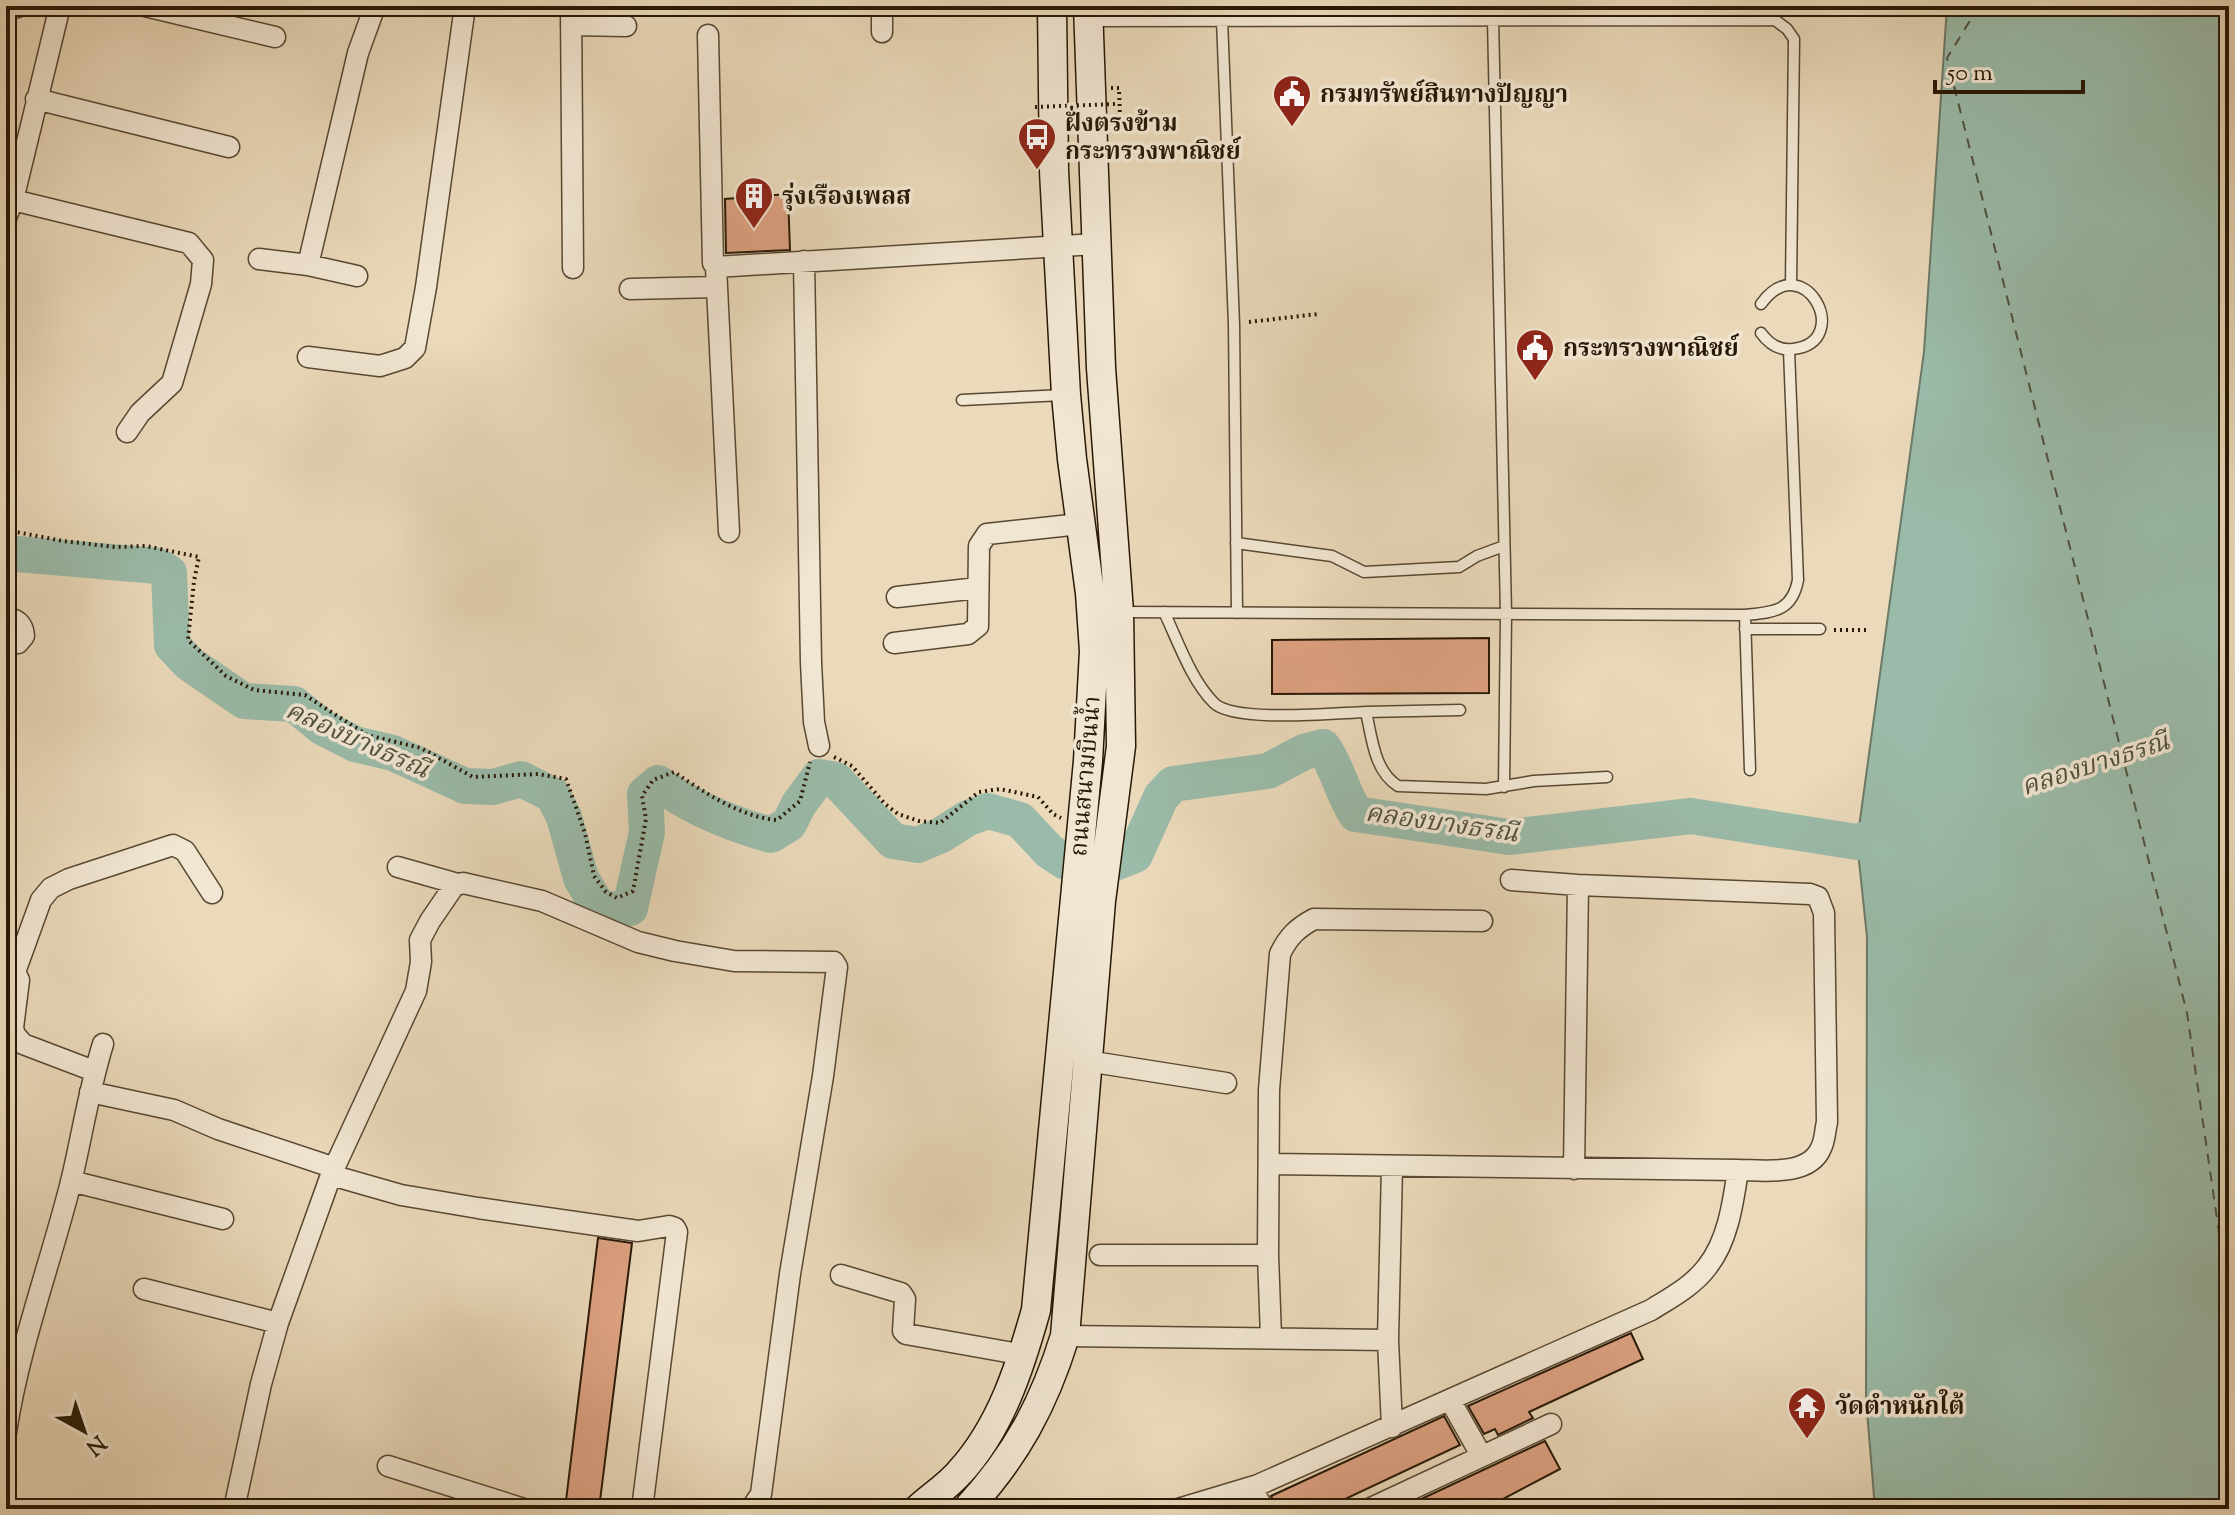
<svg xmlns="http://www.w3.org/2000/svg" width="2235" height="1515" font-family="'Sorts Mill Goudy','Noto Serif Thai',serif">
	<style>
		.water { fill: #9abba9; stroke: #6c7a67; stroke-width: 2 }
		.lines { fill: none; stroke-linecap: round; stroke-linejoin: round }
		.river { stroke: #9abba9; stroke-width: 36 }
		.ferry { stroke: #4f513e; stroke-width: 2; stroke-dasharray: 10 8; stroke-linecap: butt }
		.building { fill: #dda181; stroke: #271805; stroke-width: 2 }
		.service-casing { stroke: #584832; stroke-width: 13 }
		.minor-casing { stroke: #584832; stroke-width: 23 }
		.secondary-casing { stroke: #271805; stroke-width: 31 }
		.path { stroke: #271805; stroke-width: 4; stroke-dasharray: 2 4; stroke-linecap: butt }
		.service { stroke: #f1e6d2; stroke-width: 10 }
		.minor { stroke: #f1e6d2; stroke-width: 20 }
		.secondary { stroke: #f1e6d2; stroke-width: 28 }
		.path-bridge { stroke: #271805; stroke-width: 4; stroke-dasharray: 2 4; stroke-linecap: butt }
		.labels { text-anchor: middle; stroke-width: 7; stroke-linejoin: round; paint-order: stroke }
		.poi-label { font-size: 24px; font-weight: bold; fill: #271805; stroke: #f1e6d2; text-anchor: start }
		.street-label { font-size: 24px; fill: #271805; stroke: #f1e6d2 }
		.water-label { font-size: 26px; font-style: italic; fill: #4f513e; stroke: #f1e6d2 }
	</style>
	<rect width="100%" height="100%" fill="#ead9ba"/>
	<filter id="stains"><feTurbulence type="fractalNoise" baseFrequency=".0025" numOctaves="4"/><feColorMatrix values="0 0 0 0 .2 0 0 0 0 .09 0 0 0 0 .02 0 0 0 .5 -.17"/></filter>
	<radialGradient id="worn" r=".72"><stop offset=".6" stop-color="#630" stop-opacity="0"/><stop offset="1" stop-color="#630" stop-opacity=".3"/></radialGradient>
	<path class="water" d="M 1947,6 L 2229,6 L 2229,1509 L 1875,1509 L 1866,1398 L 1867,937 L 1857,842 L 1924,352 Z"/>
	<g class="lines">
		<path class="river" d="M 6,553 L 158,566 L 169,573 L 172,645 L 190,664 L 244,701 L 294,704 L 322,727 L 355,744 L 393,753 L 465,786 L 493,787 L 521,779 L 553,795 L 564,817 L 581,878 L 597,905 L 610,910 L 630,908 L 647,832 L 645,794 L 658,783 C 692,808 731,824 771,835 L 789,824 L 799,804 L 819,777 L 836,780 L 893,841 L 918,845 L 941,835 L 968,818 L 988,811 L 1020,820 L 1049,851 L 1064,861 L 1084,865 L 1112,864 L 1135,855 L 1161,797 L 1173,784 L 1268,771 L 1304,752 L 1323,747 C 1338,768 1342,793 1356,814 L 1509,837 L 1691,816 L 1857,842 L 1905,827"/>
		<path class="ferry" d="M 1979,6 L 1947,58 L 2187,1013 L 2229,1301"/>
	</g>
	<path class="building" d="M 788,194 L 790,250 L 726,253 L 725,199 Z
		M 1489,638 L 1489,693 L 1272,694 L 1272,640 Z
		M 598,1238 L 632,1243 L 599,1509 L 565,1509 Z
		M 1631,1333 L 1643,1359 L 1529,1412 L 1533,1418 L 1498,1435 L 1495,1429 L 1484,1434 L 1468,1406 Z
		M 1444,1416 L 1460,1445 L 1324,1509 L 1277,1509 L 1271,1496 Z
		M 1545,1441 L 1560,1469 L 1484,1509 L 1400,1509 Z"/>
	<g class="lines">
		<g class="service-casing">
			<path id="service" d="M 6,16 L 24,10 L 59,11
				M 1493,19 L 1506,614 L 1504,787
				M 1222,20 L 1234,324 L 1237,613
				M 1090,21 L 1775,20 L 1787,29 L 1794,39 L 1791,285
				M 1761,304 C 1804,245 1855,342 1793,349 C 1779,351 1769,344 1761,333
				M 962,400 L 1064,395
				M 1236,543 L 1332,556 L 1364,572 L 1459,567 L 1477,556 L 1504,546
				M 1121,612 L 1745,615 C 1773,612 1792,612 1798,580 L 1789,350
				M 1164,612 C 1178,641 1191,680 1214,703 C 1234,723 1335,713 1366,712 C 1372,738 1374,771 1398,786 L 1486,789 L 1534,781 L 1607,777
				M 1745,615 L 1750,770
				M 1745,629 L 1820,629
				M 1366,712 L 1460,710"/>
		</g>
		<g class="minor-casing">
			<path id="minor" d="M 145,6 L 275,37
				M 571,6 L 573,268
				M 571,25 L 626,26
				M 882,32 L 882,6
				M 708,35 L 713,263 L 716,267 L 729,532
				M 36,99 L 229,147
				M 13,200 L 189,243 L 203,260 L 201,284 L 172,383 L 140,413 L 127,432
				M 6,218 L 13,200 L 60,6
				M 259,259 L 308,265
				M 804,261 L 811,663 L 814,722 L 819,746
				M 716,267 L 1096,244
				M 357,276 L 308,265 L 358,53 L 375,6
				M 630,289 L 716,287
				M 308,357 L 380,366 L 405,358 L 415,348 L 426,287 L 465,6
				M 897,597 L 978,588
				M 6,617 C 18,620 23,624 24,636 L 18,643 L 6,641
				M 894,643 L 968,634 L 978,626 L 979,546 L 987,534 L 1080,524
				M 398,867 L 458,884
				M 6,969 L 15,972 L 19,980 L 13,1028 L 15,1035 L 23,1044 L 94,1071
				M 15,972 L 41,900 L 51,888 L 69,879 L 173,845 L 185,851 L 212,893
				M 1087,1061 L 1226,1083
				M 90,1092 L 174,1110 L 218,1129 L 335,1168
				M 1269,1164 L 1738,1170 C 1763,1170 1809,1177 1821,1148 C 1825,1141 1825,1130 1827,1122 L 1824,913 L 1818,897 L 1810,894 L 1578,885 L 1511,880
				M 1574,1169 L 1578,885
				M 331,1175 L 401,1195 L 478,1208 L 638,1231 L 669,1226 L 675,1228 L 677,1232 L 642,1509
				M 71,1181 L 223,1219
				M 1100,1255 L 1268,1255
				M 841,1275 L 901,1293 L 905,1299 L 903,1331 L 906,1334 L 1024,1355
				M 144,1289 L 278,1323
				M 1065,1336 L 1388,1340
				M 1271,1337 L 1268,1255 L 1269,1090 L 1280,954 C 1288,937 1297,928 1314,919 L 1482,921
				M 1450,1400 L 1481,1455
				M 1392,1427 L 1388,1340 L 1392,1167
				M 6,1432 C 19,1347 50,1265 71,1182 C 82,1136 89,1089 103,1044
				M 388,1466 L 524,1509
				M 1251,1488 L 1264,1509
				M 234,1509 L 261,1384 L 278,1323 L 331,1175 L 416,991 L 421,962 L 420,940 L 430,921 L 454,886 L 463,883 L 542,901 L 638,942 L 675,951 L 734,961 L 834,962 L 837,967 L 823,1076 L 790,1274 L 761,1494 L 751,1509
				M 1178,1509 L 1258,1485 L 1651,1310 C 1670,1298 1693,1286 1707,1267 C 1728,1241 1733,1203 1738,1170
				M 1369,1509 L 1551,1424"/>
		</g>
		<g class="secondary-casing">
			<path id="secondary" d="M 918,1509 C 931,1497 948,1486 960,1472 C 1001,1427 1020,1367 1036,1310 L 1088,761 L 1094,651 L 1090,593 L 1072,459 L 1066,395 L 1054,171 L 1052,6
				M 967,1509 C 1016,1456 1044,1404 1065,1336 L 1101,901 L 1121,746 L 1119,612 L 1101,368 L 1088,6"/>
		</g>
		<path class="path" d="M 1111,88 L 1119,88 L 1120,117 L 1116,117 L 1115,114
			M 1249,322 L 1318,314
			M 6,530 L 63,541 L 115,547 L 146,546 L 199,557 L 194,581 L 188,640 L 226,676 L 254,690 L 305,695 L 367,735 L 421,748 L 473,777 L 538,774 L 566,779 L 585,833 L 594,876 L 606,892 L 617,898 L 633,891 L 646,819 L 642,796 L 653,780 L 674,772 C 704,792 740,817 777,820 L 800,801 L 810,762
			M 1834,630 L 1866,630
			M 834,757 L 852,766 L 885,804 L 898,814 L 919,821 L 940,823 L 979,792 L 1000,789 L 1038,797 L 1053,814 L 1061,818"/>
		<use href="#service" class="service"/>
		<use href="#minor" class="minor"/>
		<use href="#secondary" class="secondary"/>
		<path class="path-bridge" d="M 1035,107 L 1115,104"/>
	</g>
	<defs>
		<g id="civic-pin" transform="scale(2)"><path d="M0 17L-7.5 6A9.5 9.5 0 1 1 7.5 6Z" fill="#8f2418" stroke="#f1e6d2"/><path d="M-.6-6.5H3V-4.5H.6V-3L4-1V1h2V6H-6V1h2V-1L-.6-3ZM-1.2 2.5V6h2.4V2.5Z" fill="#fff"/></g>
		<g id="bus-pin" transform="scale(2)"><path d="M0 17L-7.5 6A9.5 9.5 0 1 1 7.5 6Z" fill="#8f2418" stroke="#f1e6d2"/><path d="M-5-6H5V4H4V6H2V4H-2V6H-4V4H-5ZM-3.5-4V0h7V-4ZM-3.5 1.2v1.5H-2V1.2ZM2 1.2v1.5H3.5V1.2Z" fill="#fff"/></g>
		<g id="building-pin" transform="scale(2)"><path d="M0 17L-7.5 6A9.5 9.5 0 1 1 7.5 6Z" fill="#8f2418" stroke="#f1e6d2"/><path d="M-4-6H4V6H1V3H-1V6H-4ZM-2.5-4.3h1.7v1.8h-1.7ZM.8-4.3h1.7v1.8H.8ZM-2.5-1h1.7V.8h-1.7ZM.8-1h1.7V.8H.8Z" fill="#fff"/></g>
		<g id="temple-pin" transform="scale(2)"><path d="M0 17L-7.5 6A9.5 9.5 0 1 1 7.5 6Z" fill="#8f2418" stroke="#f1e6d2"/><path d="M0-6L5-2H3V0L6.5 2.5H4V6H1.5V3h-3V6H-4V2.5H-6.5L-3 0V-2H-5Z" fill="#fff"/></g>
	</defs>
	<g fill-rule="evenodd">
		<use href="#civic-pin" x="1292" y="94"/>
		<use href="#bus-pin" x="1037" y="137"/>
		<use href="#building-pin" x="754" y="196"/>
		<use href="#civic-pin" x="1535" y="348"/>
		<use href="#temple-pin" x="1807" y="1406"/>
	</g>
	<g class="labels">
		<g class="poi-label">
			<text x="1320" y="102">กรมทรัพย์สินทางปัญญา</text>
			<text x="1065" y="131">ฝั่งตรงข้าม<tspan x="1065" dy="28">กระทรวงพาณิชย์</tspan></text>
			<text x="782" y="204">รุ่งเรืองเพลส</text>
			<text x="1563" y="356">กระทรวงพาณิชย์</text>
			<text x="1835" y="1414">วัดตำหนักใต้</text>
		</g>
		<g class="street-label">
			<text transform="translate(1085 776) rotate(-85)" y="8">ถนนสนามบินน้ำ</text>
		</g>
		<g class="water-label">
			<text transform="translate(358 739) rotate(24)" y="9">คลองบางธรณี</text>
			<text transform="translate(2095 763) rotate(-18)" y="9">คลองบางธรณี</text>
			<text transform="translate(1442 822) rotate(8)" y="9">คลองบางธรณี</text>
		</g>
	</g>
	<rect width="2235" height="1515" fill="none" stroke="#ead9ba" stroke-width="32"/>
	<rect x="8" y="8" width="2219" height="1499" fill="none" stroke="#271805" stroke-width="4"/>
	<rect x="16" y="16" width="2203" height="1483" fill="none" stroke="#271805" stroke-width="2"/>
	<g transform="translate(84 1431) rotate(140)" stroke="#f1e6d2" stroke-width="6" paint-order="stroke">
	<path d="M0-6L14 30L0 20L-14 30Z" fill="#271805"/>
	<text y="-12" font-size="22" font-weight="bold" text-anchor="middle" fill="#271805">N</text>
	</g>
	<path d="M1935 80v12h148v-12" fill="none" stroke="#271805" stroke-width="4"/>
	<text x="1947" y="80" font-size="24" fill="#271805" stroke="#f1e6d2" stroke-width="6" paint-order="stroke">50 m</text>
	<rect width="100%" height="100%" filter="url(#stains)"/>
	<rect width="100%" height="100%" fill="url(#worn)"/>
</svg>
